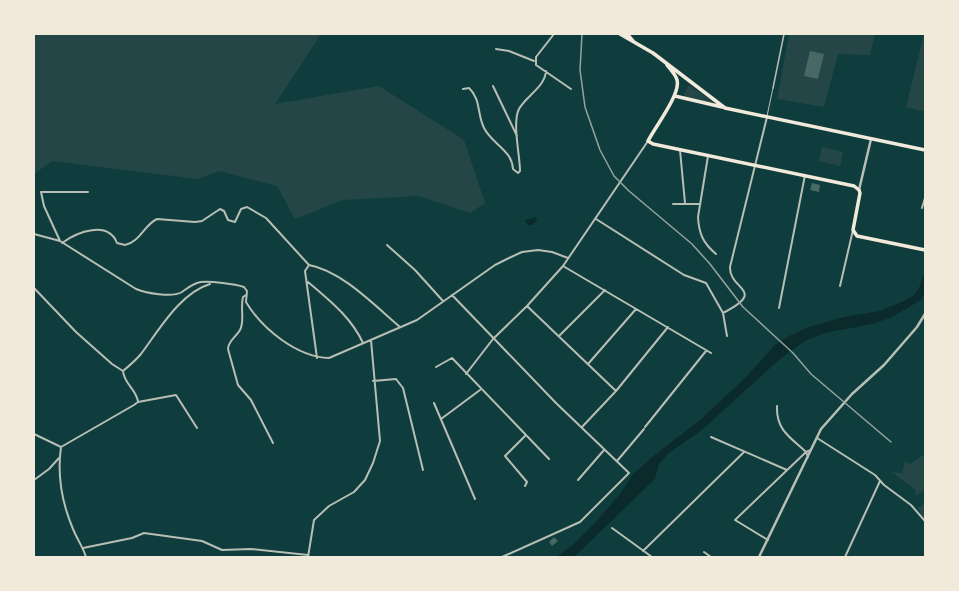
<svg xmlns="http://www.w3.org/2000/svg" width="959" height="591" font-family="Lato,sans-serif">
  <rect width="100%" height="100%" fill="#0f3d3e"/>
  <!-- green -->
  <path fill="#244646" d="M 34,34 L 321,34 L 275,104 L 379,86 L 464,140 L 485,203 L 470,213 L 419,196 L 343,200 L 295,219 L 277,186 L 219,171 L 198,179 L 52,161 L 34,174 Z
    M 789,34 L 875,34 L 870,55 L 838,54 L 824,107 L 777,99 Z
    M 924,34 L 925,34 L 925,112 L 906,107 Z
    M 688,86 L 690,86 L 715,103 L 687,98 L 684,94 Z
    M 822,147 L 843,152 L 840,166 L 819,161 Z
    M 923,455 L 925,456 L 925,490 L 915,496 L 916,490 L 891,472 L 902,473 L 905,461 L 911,464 Z
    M 925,503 L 925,519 L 917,508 Z"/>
  <!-- water -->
  <path fill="#0a2a2b" d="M 536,217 L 537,222 L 534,223 L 534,225 L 527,225 L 525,220 Z
    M 925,271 L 925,292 L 921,300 L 892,317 L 873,324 L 824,333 L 805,341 L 780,359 L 703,429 L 669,453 L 659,464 L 655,479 L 574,557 L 556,557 L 574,544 L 596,522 L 620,494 L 634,473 L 656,454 L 700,420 L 744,379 L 776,344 L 789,336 L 812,326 L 844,317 L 880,311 L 906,300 L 914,295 L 919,288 Z"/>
  <!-- building -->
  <path fill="#486865" d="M 810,51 L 824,54 L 818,79 L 804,76 Z
    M 812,183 L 820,185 L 819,192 L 810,190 Z
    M 554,537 L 558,541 L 552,546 L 549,542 Z"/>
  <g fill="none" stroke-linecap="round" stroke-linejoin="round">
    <!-- service -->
    <path stroke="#b8beb3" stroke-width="1" d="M 767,116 L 773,88"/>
    <!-- pedestrian -->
    <path stroke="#b8beb3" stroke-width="1.5" d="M 773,88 L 784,34"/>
    <!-- minor -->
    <path stroke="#b8beb3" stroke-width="2" d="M 554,34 L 536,57 L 536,65 L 571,89
      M 496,49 L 509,51 L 534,61
      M 493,86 L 517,136
      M 463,89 L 469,88 C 481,99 477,114 484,128 C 492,144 512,150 513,169 L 518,173 L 520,171 C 520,155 512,123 519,109 C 526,96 545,87 546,71
      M 680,150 L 685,203
      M 708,156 L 698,217 C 699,234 703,243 716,254
      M 673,204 L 700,204
      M 922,208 L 925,198
      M 596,219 L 684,275 L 706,283 L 723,313 L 727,336
      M 34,234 L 60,241 L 136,289 C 146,293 172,298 182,292 C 188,288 193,283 201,282 C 211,281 235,284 244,287 L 247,291 L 246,302 C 262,329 297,357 329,358 L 417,320 L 495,265 L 509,258 L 522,252 L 538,250 L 552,252 L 568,258
      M 60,241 L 44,206 L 41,192 L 88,192
      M 62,243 C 77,232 108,220 117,243 L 125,245 C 140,242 144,225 157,219 L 195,222 L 202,221 L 220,209 L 224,211 L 228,220 L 235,222 L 241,209 L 247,207 L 266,218 L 309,265
      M 387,245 L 415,270 L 443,301
      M 309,265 C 342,271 375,306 400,327
      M 309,265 L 305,271 L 317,358
      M 563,266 L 711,353
      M 308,282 C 330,301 351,317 363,343
      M 840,286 L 853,230
      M 34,288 L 76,332 L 112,364 L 123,371
      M 246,295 L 243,297 C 240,308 245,321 240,330 C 236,337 228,341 228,349 L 238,385 L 251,400 L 273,443
      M 452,295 L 556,403 L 629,473 L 580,522 L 502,557
      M 527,306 L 616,391
      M 779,308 L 805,175
      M 723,313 C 768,290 729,290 730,267 L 767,117
      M 559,336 L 605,290
      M 588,364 L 636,309
      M 436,367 L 452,358 L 549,459
      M 466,374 L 493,339 L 527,306 L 563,266 L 648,141
      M 373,381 L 396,379 L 403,388 L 423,470
      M 138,402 L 176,395 L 197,428
      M 434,403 L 475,499
      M 777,406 C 776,430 790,437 806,452 L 808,457
      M 441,419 L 480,390
      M 582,427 L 616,391 L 668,327
      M 645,427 L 706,351
      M 34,434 L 61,447
      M 711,437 L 787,470
      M 817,438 L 875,475 L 884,485 L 911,505 L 925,521
      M 61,447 L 134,405 L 138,402 C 137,390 124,384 123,371 C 129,366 136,360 141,354 C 159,330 180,293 210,284
      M 61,447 C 57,475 62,503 73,529 C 77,539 83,547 86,557
      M 617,461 L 644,429
      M 34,480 L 49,469 L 59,458
      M 578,480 L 604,450
      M 525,486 L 527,482 L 505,456 L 526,435
      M 612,528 L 652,557
      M 768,540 L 735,520 L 806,452 L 811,450
      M 83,548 L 132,538 L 144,533 L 202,541 L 222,550 L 251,549 L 308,555
      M 643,551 L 744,452
      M 704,552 L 711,557
      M 308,557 L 314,520 L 329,506 L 354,492 L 365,480 L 373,463 L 380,441 L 371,340
      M 845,557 L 880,481"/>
    <!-- tertiary -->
    <path stroke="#b8beb3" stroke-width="2.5" d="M 859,190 L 871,139
      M 759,557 L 821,429 L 852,394 L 884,365 L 917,327 L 925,314"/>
    <!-- trunk -->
    <path stroke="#f1e9da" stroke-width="3.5" d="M 620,34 L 653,53 L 725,108 L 925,150
      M 627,34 L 633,41
      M 667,65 C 670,69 676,75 677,80 C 681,94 655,127 648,141 L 653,144 L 854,186 L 859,190 L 860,193 L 853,230 L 857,236 L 925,250
      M 675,96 L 722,107"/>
    <!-- rail -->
    <path stroke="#97a49c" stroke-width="1.5" d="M 582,34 L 580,70 L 585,107 L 600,150 L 614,176 L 629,191 L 692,244 L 710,264 L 743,307 L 793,353 L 811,374 L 891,442"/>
  </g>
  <!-- border -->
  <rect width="959" height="591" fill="none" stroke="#f1e9da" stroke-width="70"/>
</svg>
